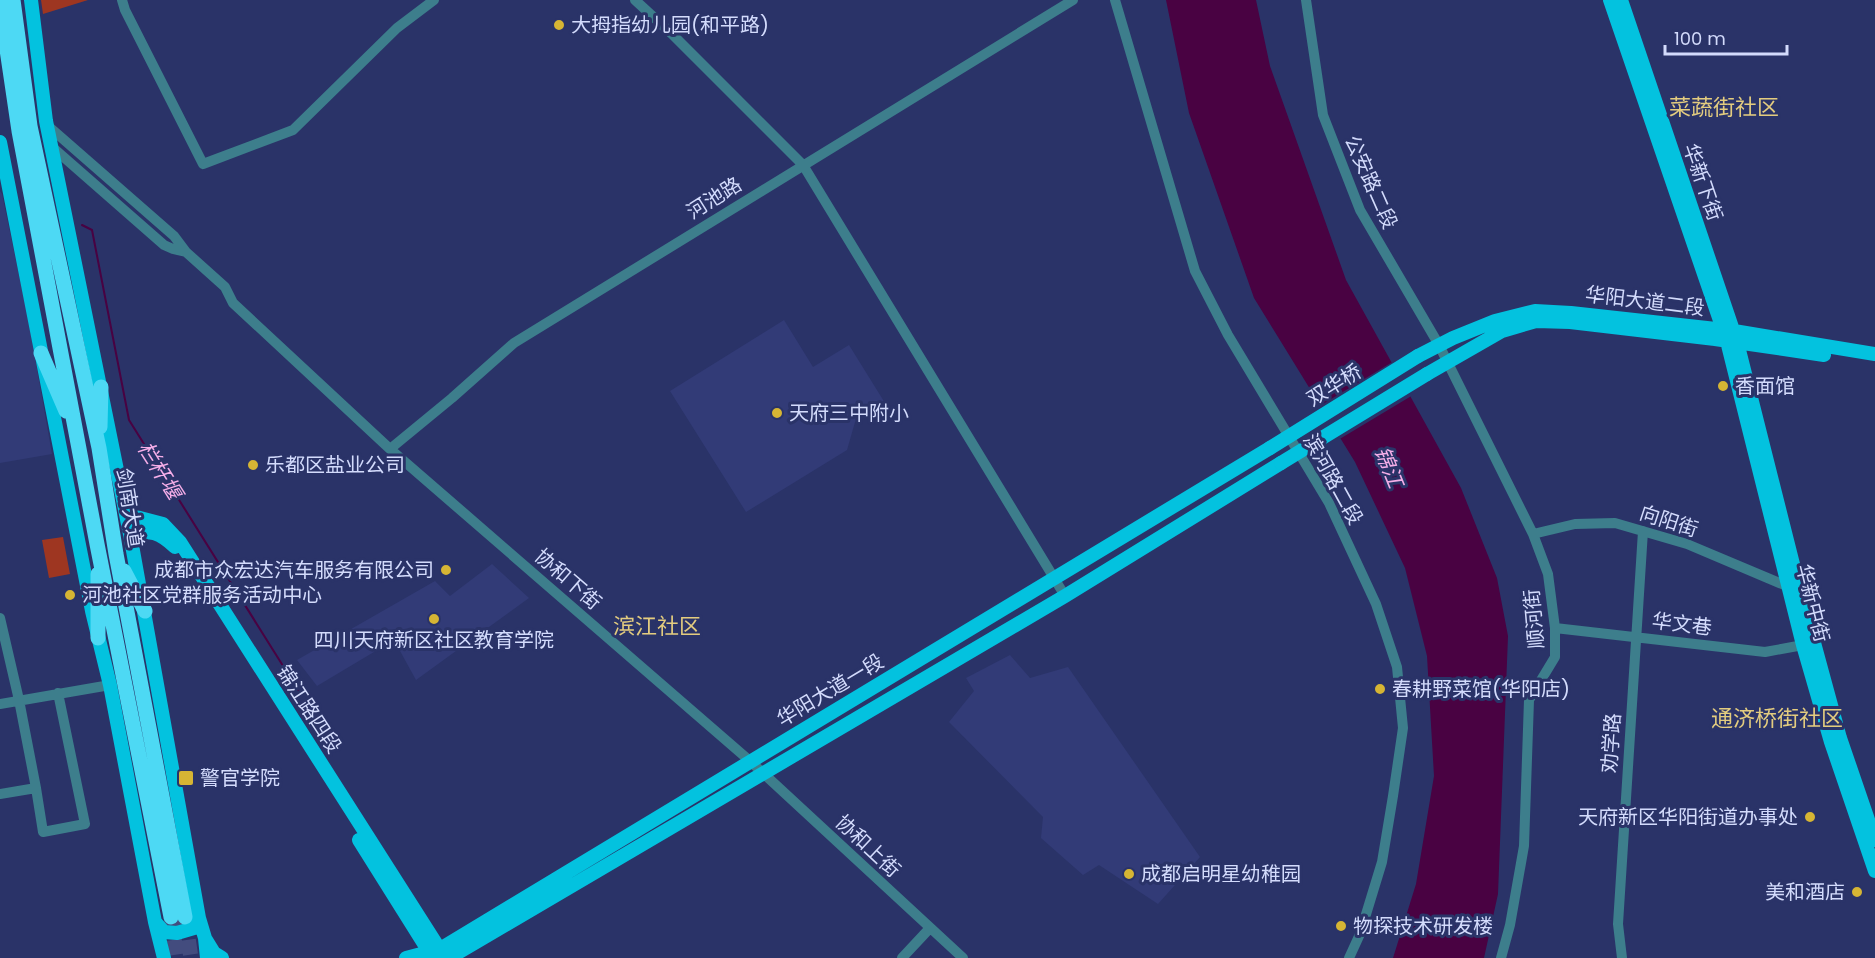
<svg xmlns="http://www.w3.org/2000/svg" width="1875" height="958" font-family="Poppins,'Noto Sans SC',sans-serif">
  <rect width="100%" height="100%" fill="#2a3368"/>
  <!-- built -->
  <path fill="#323b77" d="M 0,191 L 2,194 L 28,318 L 52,454 L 0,463 Z
    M 784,320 L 813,367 L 849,345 L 885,403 L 855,422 L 847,450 L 746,512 L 670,391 Z
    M 492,564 L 529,598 L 416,680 L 394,640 L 317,686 L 297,660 L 435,581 L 450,596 Z
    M 1010,655 L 1030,678 L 1068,667 L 1200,857 L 1158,904 L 1099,865 L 1083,875 L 1041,838 L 1043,817 L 949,722 L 974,691 L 966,678 Z"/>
  <!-- green -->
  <path fill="#9e3621" d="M 41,0 L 88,0 L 43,14 Z
    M 63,537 L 70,574 L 49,578 L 42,540 Z"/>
  <!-- water -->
  <path fill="#490242" d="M 1166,0 L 1256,0 L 1270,66 L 1346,280 L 1461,488 L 1497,578 L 1508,636 L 1498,894 L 1484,958 L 1393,958 L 1416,884 L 1434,776 L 1427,656 L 1405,568 L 1355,462 L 1254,298 L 1189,113 Z"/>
  <!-- pier -->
  <path fill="#2a3368" d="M 1394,361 L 1413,395 L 1338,440 L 1318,407 Z"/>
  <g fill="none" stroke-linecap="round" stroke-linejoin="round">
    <!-- stream -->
    <path stroke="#490242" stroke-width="2" d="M 82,225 L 92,230 L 129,420 L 300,693"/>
    <!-- highway-tunnel -->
    <path stroke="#434c7e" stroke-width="15" stroke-dasharray="15 8" stroke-linecap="butt" d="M 171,917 L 177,958
      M 185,917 L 191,958"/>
    <!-- minor -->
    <path stroke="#3d7e8c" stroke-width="10" d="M 122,0 L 125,10 L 203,164 L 293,130 L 397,28 L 434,0
      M 635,0 L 672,34 L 803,165 L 1065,596
      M 1115,0 L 1195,271 L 1228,335 L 1329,503 L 1376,604 L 1397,667 L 1403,728 L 1393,796 L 1382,862 L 1360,934 L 1349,958
      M 1306,0 L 1323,115 L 1360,210 L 1439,345 L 1533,534 L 1548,574 L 1555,628 L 1555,657 L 1529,700 L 1524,846 L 1510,925 L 1501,958
      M 47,125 L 174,236 L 186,252 L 173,249 L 164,245 L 51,146
      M 186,252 L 225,287 L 233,303 L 390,449 L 750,761 L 963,958
      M 390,449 L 452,398 L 514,343 L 1073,0
      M 1533,534 L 1575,524 L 1615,523 L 1687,544 L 1789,587
      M 0,618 L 19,700 L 36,788 L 0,794
      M 1555,628 L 1765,652 L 1803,645
      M 0,704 L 110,685
      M 36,788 L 43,832 L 85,824 L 58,693
      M 902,958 L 930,928
      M 1622,958 L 1618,924 L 1643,531"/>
    <!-- major -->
    <path stroke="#03c2df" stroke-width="14" d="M 31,0 L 46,121 L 130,534 L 199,918 L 205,938 L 207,958
      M 1610,0 L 1727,341 L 1803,645 L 1831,742 L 1875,871
      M 1621,0 L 1737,342 L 1798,584 L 1840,738 L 1875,840
      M 0,142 L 92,611 L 110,685 L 155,922 L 164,958
      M 1418,356 L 1453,338 L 1495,321 L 1535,311 L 1571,313 L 1734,331 L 1875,354
      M 1427,374 L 1502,331 L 1536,321 L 1570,322 L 1715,339 L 1824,355
      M 127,516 L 140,518 L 163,524 L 180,542 L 444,956
      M 130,534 C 151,530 159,532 175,547
      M 359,840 L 433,958
      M 155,922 L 164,932 L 177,933 L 194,928 L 199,918
      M 206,940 L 214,953 L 222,958
      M 406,958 L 440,949 L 1270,448
      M 449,958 L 1065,596 L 1281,463"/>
    <!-- highway -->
    <path stroke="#4dd9f4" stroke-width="15" d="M 13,0 L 30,126 L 99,448 L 116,554 L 185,917
      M 0,2 L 19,131 L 97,544 L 171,917
      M 41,353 L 66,411
      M 100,427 L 101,387
      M 124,571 L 145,611
      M 98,574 L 98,638"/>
    <!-- major-bridge -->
    <path stroke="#03c2df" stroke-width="14" d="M 1270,448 L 1418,356
      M 1281,463 L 1427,374"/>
  </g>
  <!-- markers -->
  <g fill="#d6b534" stroke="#2a3368" stroke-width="2">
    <circle cx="559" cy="25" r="6"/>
    <circle cx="1723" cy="386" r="6"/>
    <circle cx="777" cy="413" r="6"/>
    <circle cx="253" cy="465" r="6"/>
    <circle cx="446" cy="570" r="6"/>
    <circle cx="70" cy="595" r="6"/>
    <circle cx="434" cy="619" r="6"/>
    <circle cx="1380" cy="689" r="6"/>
    <rect x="178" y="770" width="16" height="16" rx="3"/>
    <circle cx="1810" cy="817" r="6"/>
    <circle cx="1129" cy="874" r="6"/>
    <circle cx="1857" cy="892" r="6"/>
    <circle cx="1341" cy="926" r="6"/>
  </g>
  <g text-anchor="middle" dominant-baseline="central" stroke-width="6" stroke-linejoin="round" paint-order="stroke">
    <!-- poi labels -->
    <g font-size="20" fill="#d3dbfc" stroke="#2a3368" text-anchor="start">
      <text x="571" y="25">大拇指幼儿园(和平路)</text>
      <text x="1735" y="386">香面馆</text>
      <text x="789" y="413">天府三中附小</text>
      <text x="265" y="465">乐都区盐业公司</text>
      <text x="434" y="570" text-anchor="end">成都市众宏达汽车服务有限公司</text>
      <text x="82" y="595">河池社区党群服务活动中心</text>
      <text x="434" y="640" text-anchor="middle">四川天府新区社区教育学院</text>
      <text x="1392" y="689">春耕野菜馆(华阳店)</text>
      <text x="200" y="778">警官学院</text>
      <text x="1798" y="817" text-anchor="end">天府新区华阳街道办事处</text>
      <text x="1141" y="874">成都启明星幼稚园</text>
      <text x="1845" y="892" text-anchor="end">美和酒店</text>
      <text x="1353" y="926">物探技术研发楼</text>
    </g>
    <!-- street labels -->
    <g font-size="20" fill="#d3dbfc" stroke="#2a3368">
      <text transform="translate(1371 182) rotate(66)">公安路二段</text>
      <text transform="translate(1703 182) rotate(71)">华新下街</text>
      <text transform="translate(714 198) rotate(-32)">河池路</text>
      <text transform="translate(1645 301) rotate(7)">华阳大道二段</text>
      <text transform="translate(1334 385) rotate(-32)">双华桥</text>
      <text transform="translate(1333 479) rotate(61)">滨河路二段</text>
      <text transform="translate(130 508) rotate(81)">剑南大道</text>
      <text transform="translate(1669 521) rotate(18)">向阳街</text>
      <text transform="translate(568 579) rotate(41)">协和下街</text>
      <text transform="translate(1813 603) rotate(76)">华新中街</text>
      <text transform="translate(1534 619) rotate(-95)">顺河街</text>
      <text transform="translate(1682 624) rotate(7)">华文巷</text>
      <text transform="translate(830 690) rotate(-31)">华阳大道一段</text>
      <text transform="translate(309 709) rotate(57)">锦江路四段</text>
      <text transform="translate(1611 743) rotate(-86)">劝学路</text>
      <text transform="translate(868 846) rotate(43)">协和上街</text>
    </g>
    <!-- water labels -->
    <g font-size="21" font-style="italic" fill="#f5aee8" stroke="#2a3368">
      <text transform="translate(1389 467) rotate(68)">锦江</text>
      <text transform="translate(160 470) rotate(58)">栏杆堰</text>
    </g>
    <!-- quarter labels -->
    <g font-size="22" fill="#e3cc7f" stroke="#2a3368">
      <text x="1724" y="107">菜蔬街社区</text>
      <text x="657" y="626">滨江社区</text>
      <text x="1777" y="718">通济桥街社区</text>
    </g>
  </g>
  <!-- scale -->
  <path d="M1665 45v9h122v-9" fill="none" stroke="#d3dbfc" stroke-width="3"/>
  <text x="1674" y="45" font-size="18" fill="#d3dbfc" stroke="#2a3368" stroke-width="4.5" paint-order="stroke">100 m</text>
</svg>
